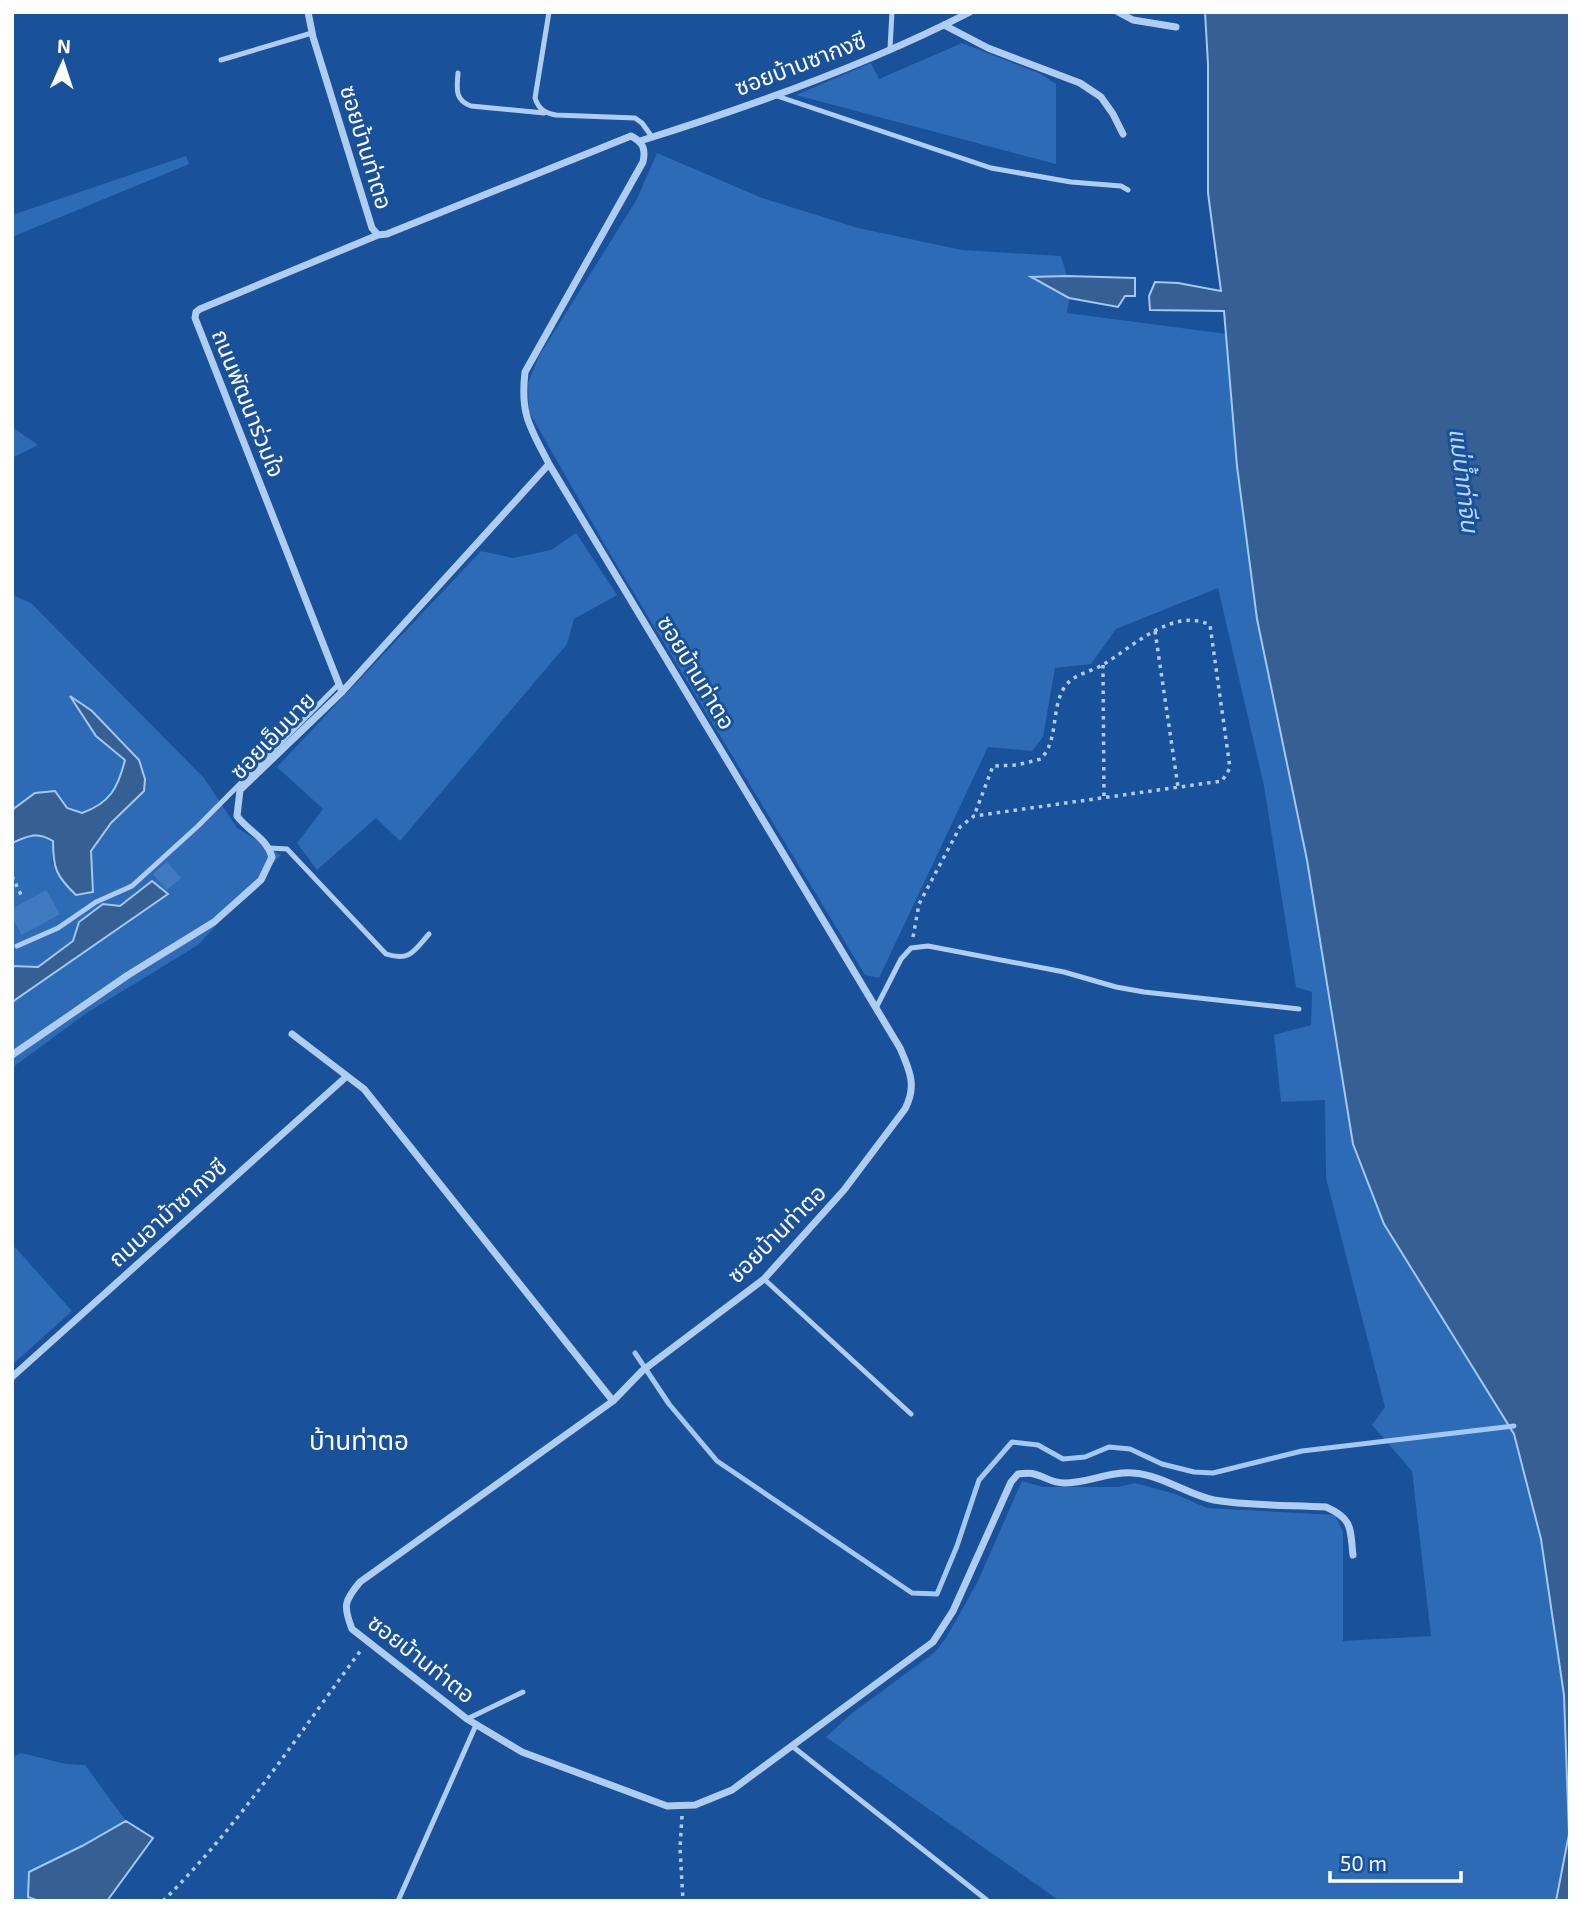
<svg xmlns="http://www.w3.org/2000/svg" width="1582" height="1913" font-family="'Exo 2','Noto Sans Thai',sans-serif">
  <rect width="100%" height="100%" fill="#19519a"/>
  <!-- green -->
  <path fill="#2d6bb7" d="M 962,43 L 1041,74 L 1056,84 L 1056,164 L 796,95 L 871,63 L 879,79 Z
    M 657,153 L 762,198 L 858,228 L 962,250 L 1061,256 L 1067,276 L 1032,278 L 1069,298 L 1067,313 L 1227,334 L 1237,466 L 1257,619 L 1384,1224 L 1514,1434 L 1541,1539 L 1564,1695 L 1569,1834 L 1556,1901 L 1060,1901 L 826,1737 L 851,1714 L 935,1652 L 946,1638 L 977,1583 L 1022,1481 L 1043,1487 L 1119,1487 L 1135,1483 L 1175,1494 L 1207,1508 L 1335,1515 L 1343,1532 L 1343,1641 L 1431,1636 L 1412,1471 L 1372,1425 L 1385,1407 L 1326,1178 L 1325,1100 L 1281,1102 L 1274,1035 L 1311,1025 L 1312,992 L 1296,987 L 1264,786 L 1218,588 L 1116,629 L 1091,664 L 1055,668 L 1043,737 L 1032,751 L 988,747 L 879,978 L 865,975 L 609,552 L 529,412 L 528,383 L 539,356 L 637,199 Z
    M 186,156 L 189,164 L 12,237 L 12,215 Z
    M 12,427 L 38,445 L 12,458 Z
    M 576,533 L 617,595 L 574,619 L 567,644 L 400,841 L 376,818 L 317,870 L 297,843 L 323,809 L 277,767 L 481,551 L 513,558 L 551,550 Z
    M 12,595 L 31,603 L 204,778 L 237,828 L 281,855 L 198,945 L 85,1014 L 12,1068 L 12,1002 L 41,980 L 117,930 L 152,881 L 120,906 L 79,922 L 73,941 L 37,967 L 12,966 L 12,843 C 28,836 38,831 53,841 L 52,863 L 93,892 L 91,851 L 111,823 L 144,791 C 145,780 144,768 137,759 C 123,738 93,712 71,698 L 96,736 L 126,760 C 117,788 110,802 82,813 L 35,793 L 12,810 Z
    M 14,1246 L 72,1311 L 12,1365 L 12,1248 Z
    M 21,1753 L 66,1764 L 85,1765 L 126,1821 L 82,1846 L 28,1897 L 39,1901 L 12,1901 L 12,1757 Z"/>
  <!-- water -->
  <path fill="#365f93" stroke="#a2c8f3" stroke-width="2" d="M 1205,12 L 1570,12 L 1570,1901 L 1556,1901 L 1569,1834 L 1564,1695 L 1541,1539 L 1514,1434 L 1384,1224 L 1353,1144 L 1307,860 L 1257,619 L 1237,466 L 1224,311 L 1150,310 L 1149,296 L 1155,282 L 1178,283 L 1221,291 L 1208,193 L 1208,64 Z
    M 1067,276 L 1135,278 L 1135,296 L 1125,296 L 1118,307 L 1069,298 L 1031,277 Z
    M 70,696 L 92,711 L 139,760 L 145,779 L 144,791 L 111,823 L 91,851 L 93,892 L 76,895 C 56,876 53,868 53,841 C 37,831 28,836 12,843 L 12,810 L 35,793 L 55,791 L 67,808 L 82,813 C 110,803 118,788 125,760 L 96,736 Z
    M 152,881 L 168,894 L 12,1002 L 12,966 L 38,967 L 73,941 L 79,922 L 103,904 L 120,906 Z
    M 126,1821 L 153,1838 L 107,1901 L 39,1901 L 28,1897 L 29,1872 L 82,1846 Z"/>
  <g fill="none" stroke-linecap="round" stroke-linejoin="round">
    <!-- stream -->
    <path stroke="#a2c8f3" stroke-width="5" d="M 635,1353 L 669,1404 L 717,1461 L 912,1593 L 937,1594 L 957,1546 L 979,1480 L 1012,1442 L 1038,1445 L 1063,1459 L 1085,1457 L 1109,1447 L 1130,1449 L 1162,1464 L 1194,1472 L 1213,1473 L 1302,1451 L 1514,1426"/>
  </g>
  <!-- building -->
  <path fill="#427ac1" d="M 167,862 L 181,878 L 167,890 L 153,874 Z
    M 46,890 L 60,914 L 22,935 L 12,918 L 12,909 Z"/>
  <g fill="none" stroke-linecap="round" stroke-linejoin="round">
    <!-- path -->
    <path stroke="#afcdf1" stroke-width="3.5" stroke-dasharray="3.5 5" stroke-linecap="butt" d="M 1155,631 L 1178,787
      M 1103,665 L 1104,798
      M 12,876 L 22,897
      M 913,937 L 919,904 L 960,827 L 974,816 L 1222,781 L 1230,768 L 1210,625 C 1173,607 1134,646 1104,664 C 1093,671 1075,674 1067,684 C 1053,700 1057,727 1049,746 C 1048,750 1044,755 1041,759 L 1017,765 L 993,766 L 974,816
      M 682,1816 L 680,1848 L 683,1901
      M 163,1901 C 239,1826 298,1735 361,1650"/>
    <!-- service -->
    <path stroke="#afcdf1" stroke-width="5" d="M 549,12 L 535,98 C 539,110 545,113 556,115 L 635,118 L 642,123 L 652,137
      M 890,48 L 892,12
      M 221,60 L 312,33
      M 458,73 C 457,88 454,100 471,106 L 544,113
      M 774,95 L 991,168 L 1071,182 L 1121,186 L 1128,190
      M 269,848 L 287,849 L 386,954 C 410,962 414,951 429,934
      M 17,946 L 58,928 L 96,902 L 132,886 L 198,826 L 339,684
      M 876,1008 L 901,959 L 911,948 L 928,946 L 1064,972 L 1116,987 L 1144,992 L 1299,1009
      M 764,1279 L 911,1414
      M 467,1719 L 523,1692
      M 792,1746 L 988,1901
      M 398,1901 L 476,1725"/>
    <!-- minor -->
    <path stroke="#afcdf1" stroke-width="7" d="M 308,12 L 313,37 L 372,228 L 378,235 L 387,234 L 631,136 C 643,142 646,149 643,162 L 525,372 C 520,415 530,427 549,464 L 900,1048 C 910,1071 917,1086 905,1109 L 844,1190 L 764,1279 L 642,1371 L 613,1401 L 360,1582 C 344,1601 343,1606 352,1629 L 467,1719 L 522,1752 L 667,1806 L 695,1805 L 732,1790 L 933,1642 L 953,1611 L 1011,1482 L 1018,1474 C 1023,1474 1030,1472 1034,1474 C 1046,1477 1052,1483 1064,1483 C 1088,1483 1110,1471 1133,1473 C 1162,1475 1186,1494 1214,1500 C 1248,1506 1291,1505 1326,1507 C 1353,1519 1350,1528 1353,1555
      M 1118,12 L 1133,20 L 1176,27
      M 944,25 L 988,48 L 1080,83 L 1101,97 L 1113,114 L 1123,134
      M 640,141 C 749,107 869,64 970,12
      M 342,692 L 195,318 L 196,312 L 200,309 L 378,235
      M 292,1034 L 364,1089 L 613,1401
      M 12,1055 L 128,975 L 214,922 L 261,880 L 272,857 C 266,837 249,832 237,816 L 240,790 L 342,692 L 549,464
      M 12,1377 L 347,1076"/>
  </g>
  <g text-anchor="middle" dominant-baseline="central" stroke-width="6" stroke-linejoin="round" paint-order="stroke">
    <!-- street labels -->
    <g font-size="23" fill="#fff" stroke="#19519a">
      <text transform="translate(800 63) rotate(-21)">ซอยบ้านซากงซี</text>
      <text transform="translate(367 147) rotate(73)">ซอยบ้านท่าตอ</text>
      <text transform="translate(249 403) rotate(68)">ถนนพัฒนาร่วมใจ</text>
      <text transform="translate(697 672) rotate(59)">ซอยบ้านท่าตอ</text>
      <text transform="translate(272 735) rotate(-46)">ซอยเอ็มนาย</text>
      <text transform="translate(167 1212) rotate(-42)">ถนนอาม้าซากงซี</text>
      <text transform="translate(776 1233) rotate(-45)">ซอยบ้านท่าตอ</text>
      <text transform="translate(422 1658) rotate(38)">ซอยบ้านท่าตอ</text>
    </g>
    <!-- water labels -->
    <g font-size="24" font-style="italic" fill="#bbd7f8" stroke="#19519a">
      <text transform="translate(1465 480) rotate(83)">แม่น้ำท่าจีน</text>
    </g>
    <!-- quarter labels -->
    <g font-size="26" fill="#fff" stroke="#19519a">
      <text x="359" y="1439">บ้านท่าตอ</text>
    </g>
  </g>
  <!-- border -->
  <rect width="1582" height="1913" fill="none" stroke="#ffffff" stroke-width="28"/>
  <!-- north arrow -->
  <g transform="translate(63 63) rotate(3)" stroke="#19519a" stroke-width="5" paint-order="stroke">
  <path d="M0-5L12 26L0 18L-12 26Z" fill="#ffffff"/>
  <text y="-10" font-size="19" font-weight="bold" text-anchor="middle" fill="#ffffff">N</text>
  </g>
  <!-- scale -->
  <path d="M1330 1871v10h131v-10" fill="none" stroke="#ffffff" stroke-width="3.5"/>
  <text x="1340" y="1871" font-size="21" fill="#ffffff" stroke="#19519a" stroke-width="5" paint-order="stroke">50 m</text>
</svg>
